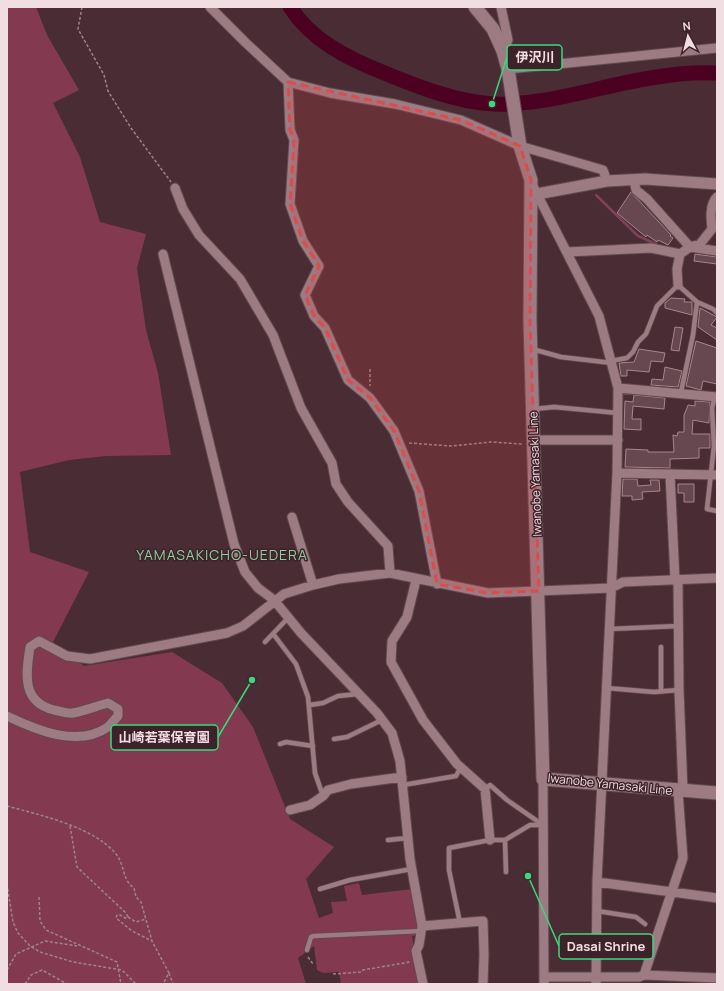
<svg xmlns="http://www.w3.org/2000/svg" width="724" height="991" font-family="Manrope,'Noto Sans JP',sans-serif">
  <rect width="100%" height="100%" fill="#492c34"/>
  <!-- green -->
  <path fill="#833a50" d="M 7,7 L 36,7 L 47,35 L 79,90 L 53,103 L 80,157 L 100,222 L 146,234 L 137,268 L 146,330 L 158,373 L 171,455 L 107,456 L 69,460 L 20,472 L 30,552 L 89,572 L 53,642 L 84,666 L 172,652 L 222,683 L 253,727 L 290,819 L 334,847 L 306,879 L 319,918 L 333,913 L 331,902 L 347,901 L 344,886 L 359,883 L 362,895 L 412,889 L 419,935 L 412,936 L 420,984 L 341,984 L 339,972 L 323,973 L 317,970 L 314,946 L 298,958 L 306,984 L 7,984 Z"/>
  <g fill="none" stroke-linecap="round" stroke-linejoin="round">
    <!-- stream -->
    <path stroke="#7e435b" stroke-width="2.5" d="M 596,195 L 638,236 L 656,244"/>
    <!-- river -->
    <path stroke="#4c0121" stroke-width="15" d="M 290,7 C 311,40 347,58 382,72 C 416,86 456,102 493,104 C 547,106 598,86 651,78 C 673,74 695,72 717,73"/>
  </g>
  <!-- building -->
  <path fill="#684850" stroke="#a8858e" d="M 631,192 L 671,235 L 670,236 L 673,238 L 668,245 L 658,240 L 657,242 L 647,235 L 646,237 L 617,213 Z
    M 695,254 L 717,257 L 717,264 L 694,261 Z
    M 671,298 L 685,299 L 684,302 L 692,302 L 692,315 L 665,308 L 665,303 Z
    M 700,308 L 717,317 L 711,325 L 717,328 L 717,340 L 698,327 Z
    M 675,327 L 683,328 L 679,351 L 671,350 Z
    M 696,341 L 717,348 L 717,384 L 703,381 L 701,390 L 686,386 Z
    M 639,349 L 665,353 L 663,362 L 651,361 L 649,372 L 627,370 L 627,376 L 621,376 L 619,363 L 634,362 Z
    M 665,367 L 682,371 L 678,387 L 651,385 L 652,379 L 663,380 Z
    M 634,395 L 665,398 L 664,409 L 633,406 L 632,419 L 641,419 L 641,430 L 624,429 L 625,401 L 633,402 Z
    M 695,401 L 710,402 L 709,423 L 693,420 L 692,434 L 710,434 L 710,448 L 699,448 L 699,458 L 670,459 L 670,468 L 625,467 L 626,449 L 648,450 L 648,452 L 674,452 L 673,435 L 677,436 L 678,432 L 684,432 L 684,415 L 687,408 L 688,405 L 695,406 Z
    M 623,479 L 637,479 L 638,486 L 651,485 L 650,480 L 659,480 L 660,491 L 642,492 L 643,499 L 632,500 L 632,496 L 622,496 Z
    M 678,484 L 694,484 L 694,502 L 684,502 L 684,493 L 678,493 Z"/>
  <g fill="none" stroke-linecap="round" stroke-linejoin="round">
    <!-- service casing -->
    <g stroke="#61494f" stroke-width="6">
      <path id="service" d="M 532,349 L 561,357 L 612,363
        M 611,361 L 627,358 L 633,352 L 638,342 L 646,334 L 657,306 L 678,285 L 697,302 L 713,309 L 717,313
        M 681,392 L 693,335 L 697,302
        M 715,396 L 712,408 L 714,446 L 707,509 L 717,511
        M 534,409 L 554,407 L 618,413
        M 609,629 L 679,626
        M 274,635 L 296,664 L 308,697 L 315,773 L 323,796
        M 265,642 L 288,618
        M 606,688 L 654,692 L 679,690
        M 661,691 L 661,647
        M 310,705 L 323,703 L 338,696 L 358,694
        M 334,739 L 347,737 L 382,720
        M 280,744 L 286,742 L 313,746
        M 403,785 L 456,776 L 461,767
        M 388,840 L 408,838
        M 505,840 L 506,872
        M 320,889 L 350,880 L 412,869
        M 597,911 L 636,917 L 645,924
        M 460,923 L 449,870 L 449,848 L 490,840 L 505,840 L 530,825 L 543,825 L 507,800 L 490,785 L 485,789
        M 307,950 L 311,937 L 314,936 L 421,931"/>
    </g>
    <!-- minor casing -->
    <g stroke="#61494f" stroke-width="11">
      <path id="minor" d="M 210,7 L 246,43 L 288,82 L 330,93 L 395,104 L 461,120 L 520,146 L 603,170 L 607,181
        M 501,7 L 508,40 L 503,51
        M 508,69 L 717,48
        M 288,82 L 290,130 L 294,140 L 290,204 L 303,241 L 319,266 L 305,295 L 314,316 L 325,328 L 348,380 L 370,398 L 394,431 L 419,491 L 437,584
        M 634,180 L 636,190 L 647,199 L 690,247 L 717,251
        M 175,188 L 183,209 L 199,235 L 240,279 L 273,335 L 301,408 L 332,463 L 336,484 L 348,502 L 388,546 L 390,573
        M 534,188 L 599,316 L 618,388 L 617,473 L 597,882 L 596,984
        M 567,252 L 651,248 L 680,254 L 690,247 L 700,244 L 712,229 C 711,220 709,205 717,197
        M 163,254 L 234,544 L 245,572 L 258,588 L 274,600 L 301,633 L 377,713 L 392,733 L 400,761 L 410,859 L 422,926 L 483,921 L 484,955 L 483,984
        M 678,285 L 677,269 L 680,254
        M 618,388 L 717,397
        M 534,440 L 618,440
        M 617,473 L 717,475
        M 670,474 L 675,580
        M 292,517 L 313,585
        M 416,580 L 407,617 L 392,641 L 391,662 L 423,720 L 457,764 L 485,789 L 490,840
        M 678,580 L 679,690 L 683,791
        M 7,716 C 36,730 78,748 108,727 C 111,724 115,719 118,716 L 118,709 L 108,703 C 97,706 84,711 73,713 C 67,714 60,711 54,710 C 21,702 26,673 30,647 L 39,641 L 67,656 L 90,659 L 227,633 L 243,626 L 284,594 L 313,585 L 339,579 L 390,573 L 488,593 L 611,588 L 623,582 L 717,578
        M 543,779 L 544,984
        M 290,810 L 310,805 L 323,796 L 328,790 L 351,784 L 402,777
        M 597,882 L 717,898
        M 422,926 L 419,945 L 416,951 L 423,984
        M 644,975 L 683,858 L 678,791
        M 544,977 L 639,977 L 644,975 L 717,978"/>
    </g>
    <!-- tertiary casing -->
    <g stroke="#61494f" stroke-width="13">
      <path id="tertiary" d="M 537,194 L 607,181 L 645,179 L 717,184"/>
    </g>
    <!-- secondary casing -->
    <g stroke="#61494f" stroke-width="15">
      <path id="secondary" d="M 475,7 L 493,29 L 503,51 L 508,69 L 520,146 L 531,180 L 530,321 L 543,779 L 717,793"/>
    </g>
    <!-- path -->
    <path stroke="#9d858b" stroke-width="1.5" stroke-dasharray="3 2" stroke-linecap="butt" d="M 82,7 L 78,29 L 104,75 L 108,91 L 131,128 L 171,182
      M 370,369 L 370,386
      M 409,443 L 451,446 L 491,442 L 522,444
      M 7,806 C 40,815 94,827 116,854 C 125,865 122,880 134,888 L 136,897 L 141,902 L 152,941 L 169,973 L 163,984
      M 70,826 L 77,867 L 126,913 L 128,917 L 125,918 L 120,915 L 117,915 L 116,918 L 132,931 L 152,941
      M 7,884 L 13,922 L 18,933 L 30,946 L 40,952 L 73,962 L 122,970 L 136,984
      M 39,897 L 40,921 L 46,930 L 117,962 L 121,984
      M 128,917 L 136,922 L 146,919
      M 308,957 L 313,964
      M 7,970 L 16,954 L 45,941 L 77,946
      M 169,973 L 173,984
      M 333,974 L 361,972 L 363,970 L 410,962
      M 25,984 L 31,975 L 42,970 L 67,984"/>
    <!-- service -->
    <use href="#service" stroke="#9d7b83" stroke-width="4.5"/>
    <!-- minor -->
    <use href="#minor" stroke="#9d7b83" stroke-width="9"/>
    <!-- tertiary -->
    <use href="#tertiary" stroke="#9d7b83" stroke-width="11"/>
    <!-- secondary -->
    <use href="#secondary" stroke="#9d7b83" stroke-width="13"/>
  </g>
  <!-- marked area -->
  <path fill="#db4c4d" fill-opacity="0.2" stroke="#db4c4d" stroke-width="3" stroke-dasharray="8 5" stroke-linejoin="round" d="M 288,82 L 461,120 L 520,146 L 531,180 L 530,321 L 539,591 L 488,593 L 437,584 L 419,491 L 394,431 L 370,398 L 348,380 L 325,328 L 314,316 L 305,295 L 319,266 L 303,241 L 290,204 L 294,140 L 290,130 Z"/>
  <g text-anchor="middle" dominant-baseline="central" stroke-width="3" stroke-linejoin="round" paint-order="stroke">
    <!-- street labels -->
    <g font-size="12" fill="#f1dee2" stroke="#3e222a">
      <text transform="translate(535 474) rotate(-92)">Iwanobe Yamasaki Line</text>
      <text transform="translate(610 784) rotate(6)">Iwanobe Yamasaki Line</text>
    </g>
    <!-- quarter labels -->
    <g font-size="14" letter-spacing="1" fill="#8bd1a0" stroke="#3e222a">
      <text x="222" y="554">YAMASAKICHO-UEDERA</text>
    </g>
  </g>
  <!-- callouts -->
  <path fill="none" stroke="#3dd77e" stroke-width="1.5" d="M492 104L507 57M252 680L218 737M528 876L559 946"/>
  <g fill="#3dd77e" stroke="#3e222a" stroke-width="1.5">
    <circle cx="492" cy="104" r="4"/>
    <circle cx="252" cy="680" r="4"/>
    <circle cx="528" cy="876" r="4"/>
  </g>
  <g fill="#3e222a" stroke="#3dd77e" stroke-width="1.5">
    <rect x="507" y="45" width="55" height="25" rx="4"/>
    <rect x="111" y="725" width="107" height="25" rx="4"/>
    <rect x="559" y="934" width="94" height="25" rx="4"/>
  </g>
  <g font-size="13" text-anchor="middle" font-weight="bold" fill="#f1dee2">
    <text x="535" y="62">伊沢川</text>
    <text x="164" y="742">山崎若葉保育園</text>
    <text x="606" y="951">Dasai Shrine</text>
  </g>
  <!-- border -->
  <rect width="724" height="991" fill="none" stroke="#f1dee2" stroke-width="16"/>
  <!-- north arrow -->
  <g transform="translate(688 36) rotate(353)" stroke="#3e222a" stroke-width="3" paint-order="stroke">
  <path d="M0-3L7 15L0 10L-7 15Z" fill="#f1dee2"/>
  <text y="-6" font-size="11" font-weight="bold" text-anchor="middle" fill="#f1dee2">N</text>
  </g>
</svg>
